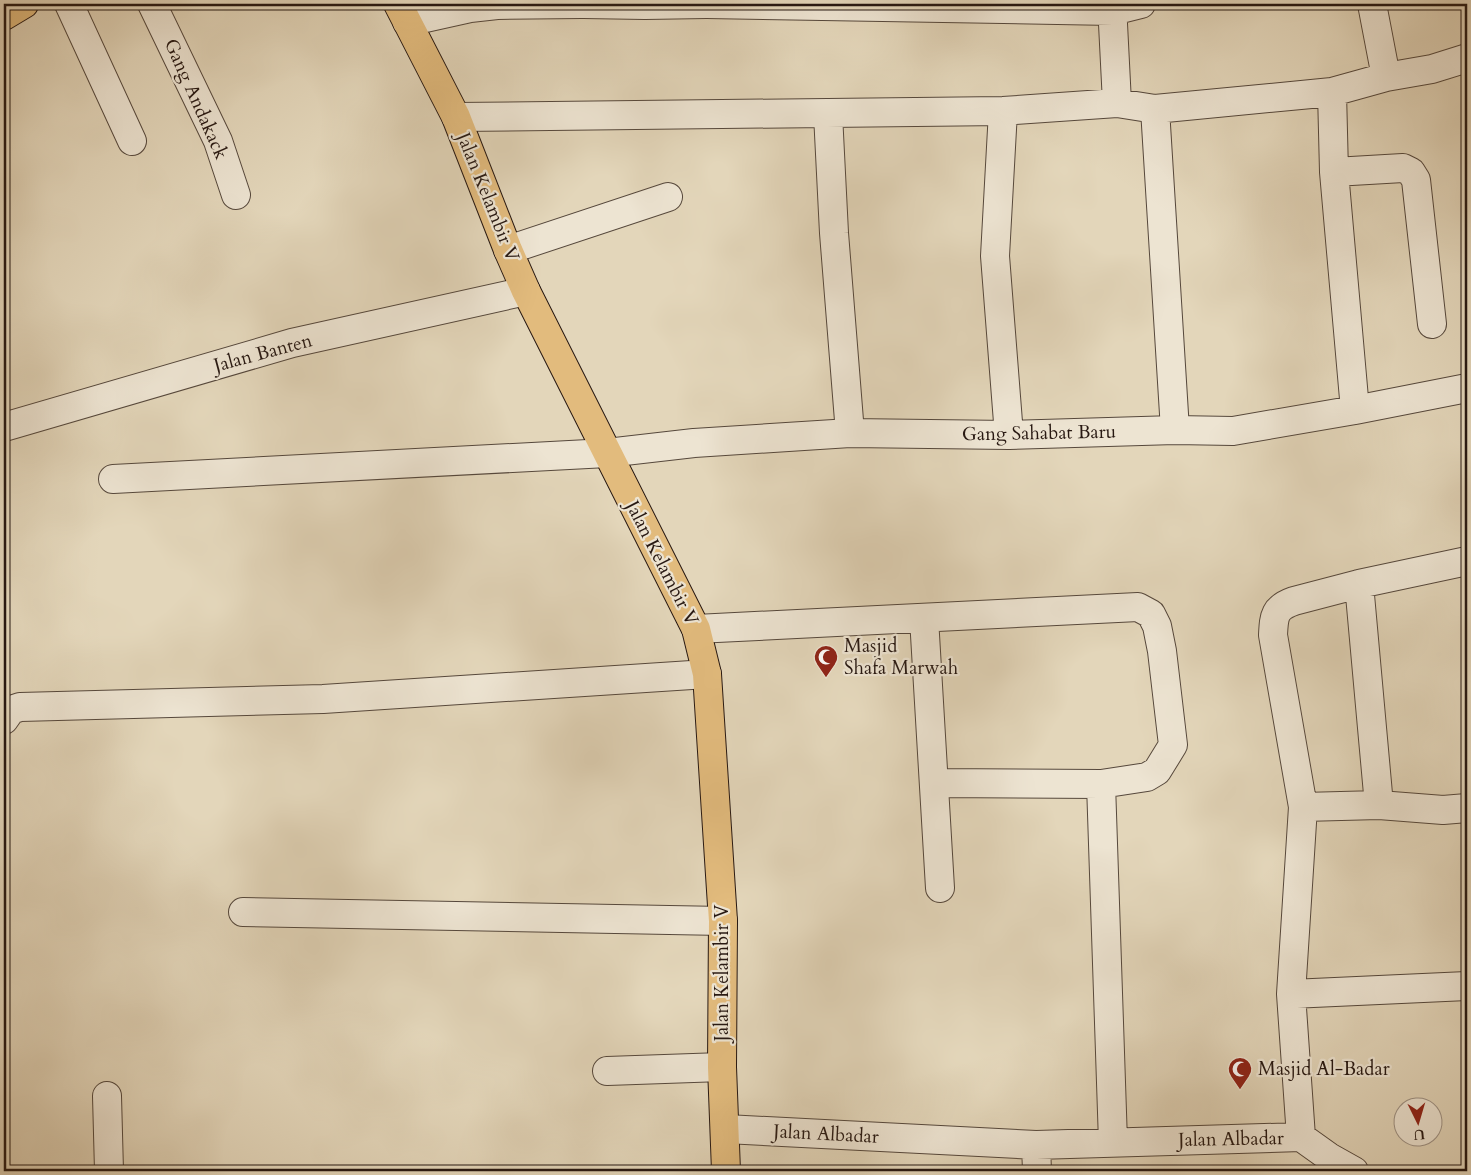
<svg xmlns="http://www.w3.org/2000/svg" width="1471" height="1175" font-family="Cardo,serif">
  <rect width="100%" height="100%" fill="#e3d6ba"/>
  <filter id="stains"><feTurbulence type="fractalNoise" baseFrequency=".004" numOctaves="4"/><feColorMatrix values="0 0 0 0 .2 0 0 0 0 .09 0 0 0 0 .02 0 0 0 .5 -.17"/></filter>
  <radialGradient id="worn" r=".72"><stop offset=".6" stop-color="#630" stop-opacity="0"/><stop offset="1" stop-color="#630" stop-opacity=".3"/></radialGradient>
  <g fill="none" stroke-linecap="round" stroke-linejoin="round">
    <!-- minor casing -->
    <g stroke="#56483c" stroke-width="30">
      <path id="minor" d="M 69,4 L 132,141
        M 152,4 L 218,141 L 236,195
        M 584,4 L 645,5 L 706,4
        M 707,4 L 1113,11 L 1141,4
        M 1112,4 L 1117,103
        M 1372,4 L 1386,77
        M 407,22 L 470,8 L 497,5 L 581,4
        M 1332,92 L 1334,172
        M 1155,109 L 1175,430
        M 1003,111 L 995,256 L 1009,435
        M 828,114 L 834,233 L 850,433
        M 456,117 L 1003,111 L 1117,103 L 1155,109 L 1332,92 L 1386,77 L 1432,69 L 1467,58
        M 508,250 L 668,197
        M 1355,410 L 1334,172 L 1403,168 L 1411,172 L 1416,180 L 1432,324
        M 4,427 L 292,343 L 526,291
        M 113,479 L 607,453 L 694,443 L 850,433 L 1009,435 L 1175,430 L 1233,431 L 1355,410 L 1467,388
        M 1359,584 L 1379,805
        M 924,618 L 940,888
        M 696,629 L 1138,607 L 1151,614 L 1157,626 L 1162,651 L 1173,745 L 1157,771 L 1147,777 L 1101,784 L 934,783
        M 4,720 L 11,710 L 20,707 L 323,699 L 707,674
        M 1101,784 L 1113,1142
        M 1303,807 L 1379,805 L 1443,810 L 1467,808
        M 243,912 L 723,921
        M 1291,994 L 1467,986
        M 607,1071 L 722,1067
        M 107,1096 L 109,1171
        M 726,1129 L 1036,1145 L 1301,1137
        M 1301,1137 L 1291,994 L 1303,807 L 1273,635 C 1274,616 1274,608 1294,601 L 1359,584 L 1467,561
        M 1301,1137 L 1329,1157 L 1354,1171
        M 1036,1145 L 1037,1171"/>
    </g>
    <!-- major casing -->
    <g stroke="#271812" stroke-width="30">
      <path id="major" d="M 398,4 L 456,117 L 508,250 L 526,291 L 696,629 L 707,674 L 723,921 L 722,1067 L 726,1171
        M 4,16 L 24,4"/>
    </g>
    <!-- minor -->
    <use href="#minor" stroke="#ede4d2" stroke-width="28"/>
    <!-- major -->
    <use href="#major" stroke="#e2bb7d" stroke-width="28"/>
  </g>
  <!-- icons -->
  <defs>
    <g id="mosque-pin" transform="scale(1.25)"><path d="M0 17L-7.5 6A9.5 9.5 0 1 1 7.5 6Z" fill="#8f2418" stroke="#ede4d2"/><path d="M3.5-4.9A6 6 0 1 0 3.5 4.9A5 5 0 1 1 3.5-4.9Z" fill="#fff"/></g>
  </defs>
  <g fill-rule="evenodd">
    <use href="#mosque-pin" x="826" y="657"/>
    <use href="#mosque-pin" x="1240" y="1069"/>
  </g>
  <g text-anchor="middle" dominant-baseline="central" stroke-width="4.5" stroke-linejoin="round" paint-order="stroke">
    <!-- street labels -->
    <g font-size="19" fill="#271812" stroke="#ede4d2">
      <text transform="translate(196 99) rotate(66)">Gang Andakack</text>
      <text transform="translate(488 197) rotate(68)">Jalan Kelambir V</text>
      <text transform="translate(263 353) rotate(-15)">Jalan Banten</text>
      <text transform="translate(1039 433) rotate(-1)">Gang Sahabat Baru</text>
      <text transform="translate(662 563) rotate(63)">Jalan Kelambir V</text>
      <text transform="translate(722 973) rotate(-90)">Jalan Kelambir V</text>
      <text transform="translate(826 1134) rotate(3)">Jalan Albadar</text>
      <text transform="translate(1231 1139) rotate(-1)">Jalan Albadar</text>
    </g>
    <!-- poi labels -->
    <g font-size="19" fill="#271812" stroke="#ede4d2" text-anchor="start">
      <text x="844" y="646">Masjid<tspan x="844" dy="22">Shafa Marwah</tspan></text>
      <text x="1258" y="1069">Masjid Al-Badar</text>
    </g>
  </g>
  <!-- margin -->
  <rect width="1471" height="1175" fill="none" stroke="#e3d6ba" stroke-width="20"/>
  <rect x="5" y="5" width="1461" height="1165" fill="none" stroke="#271812" stroke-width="2.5"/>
  <rect x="10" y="10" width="1451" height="1155" fill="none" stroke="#271812"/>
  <!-- north arrow -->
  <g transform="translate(1418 1122) rotate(175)"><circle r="24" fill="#ede4d2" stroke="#9e9285"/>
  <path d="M0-4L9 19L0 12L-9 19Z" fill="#8f2418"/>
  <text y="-8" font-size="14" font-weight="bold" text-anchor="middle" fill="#271812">U</text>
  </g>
  <rect width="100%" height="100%" filter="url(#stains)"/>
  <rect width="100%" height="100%" fill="url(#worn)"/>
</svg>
